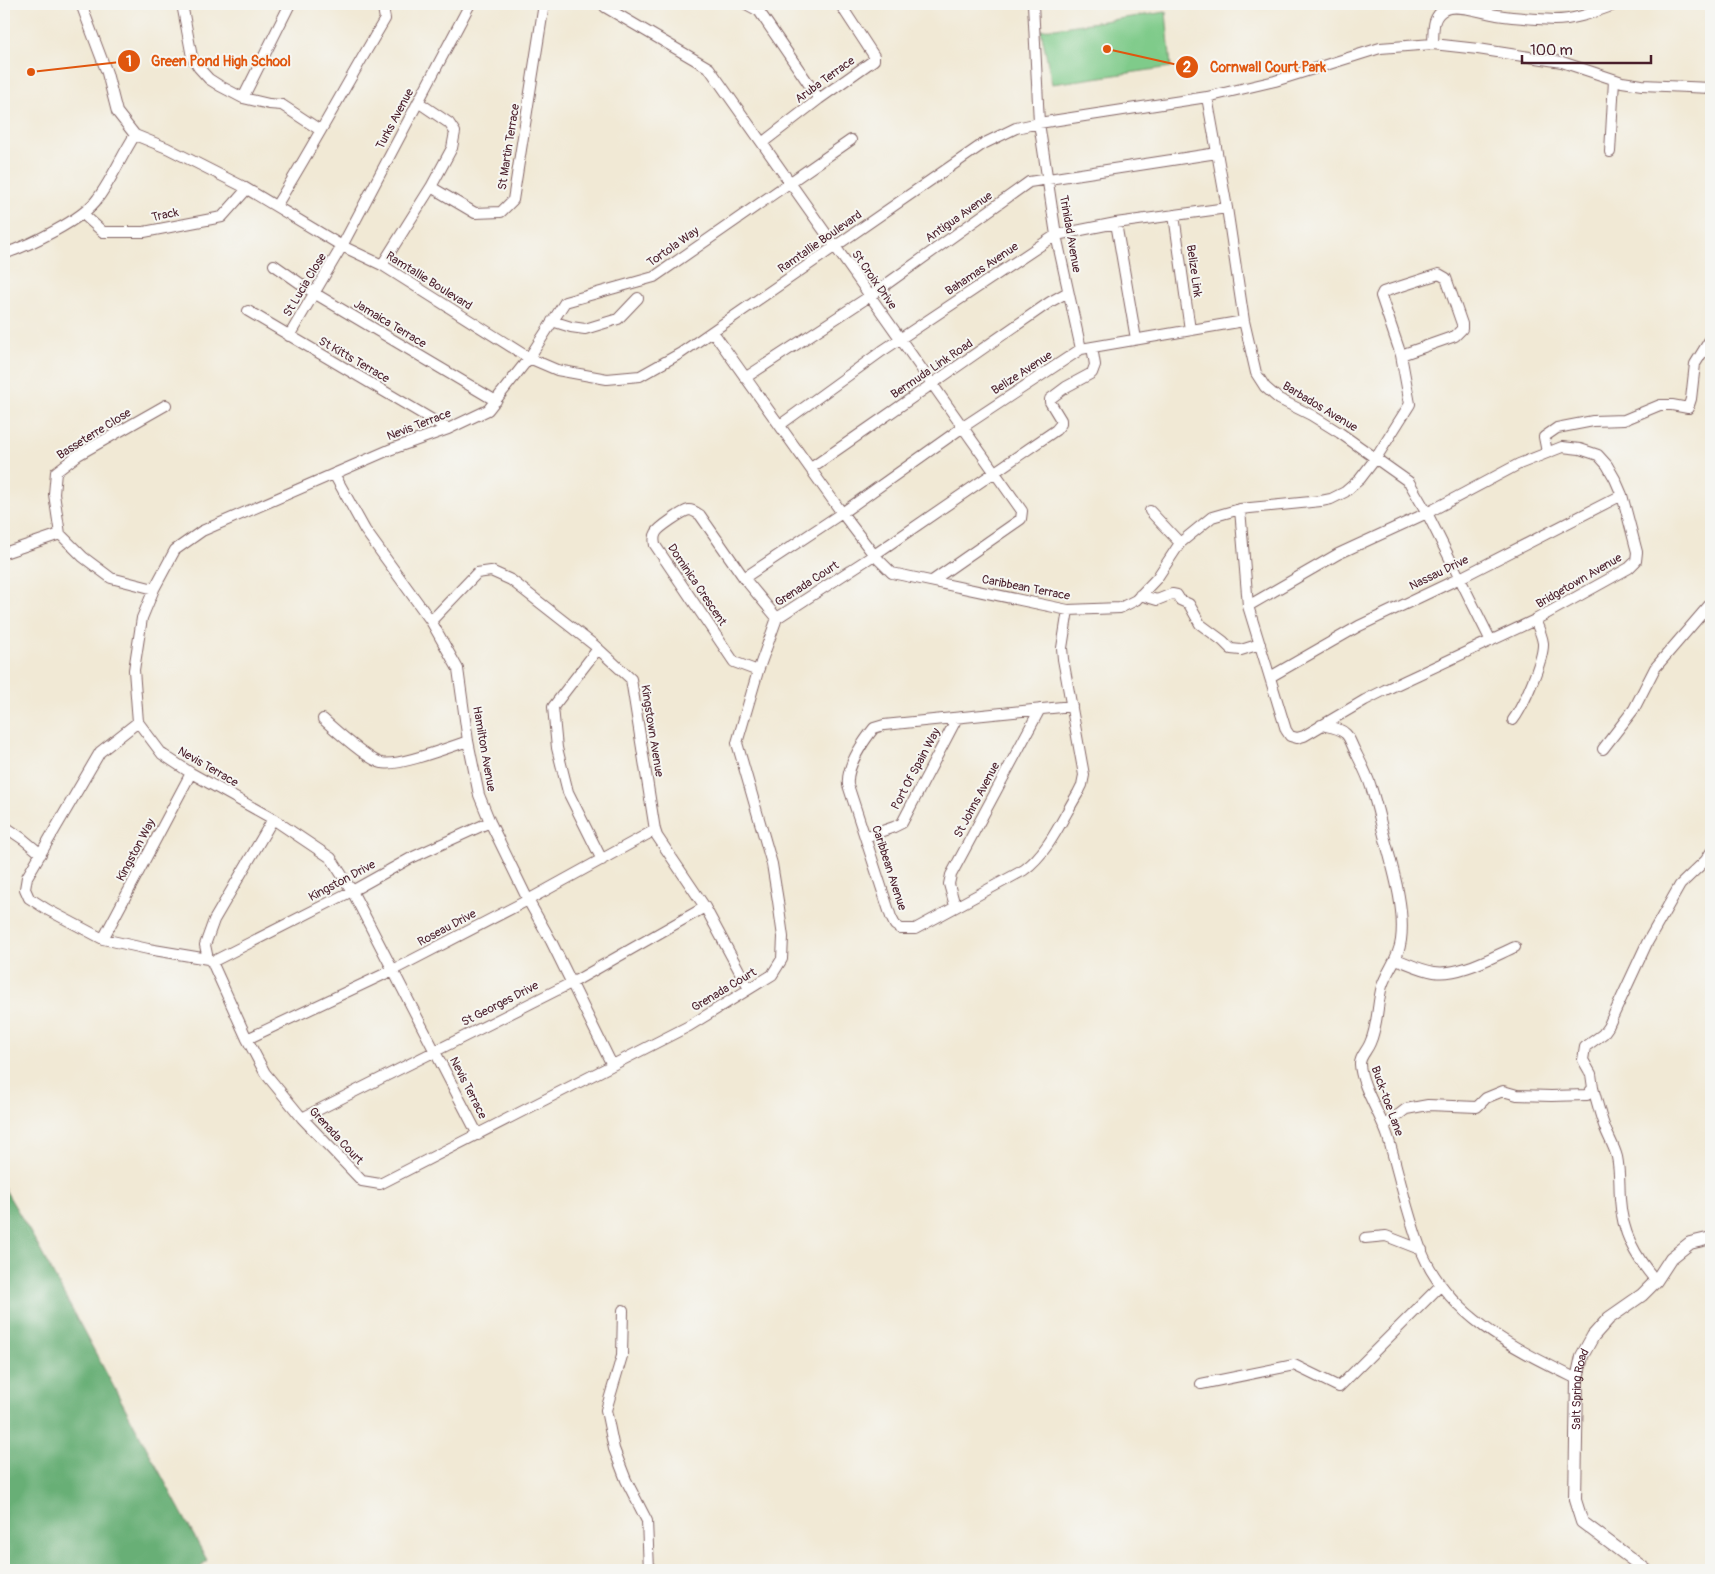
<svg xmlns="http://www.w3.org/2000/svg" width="1715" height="1574" font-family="Pangolin,sans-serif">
  <rect width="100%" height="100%" fill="#f6f6f2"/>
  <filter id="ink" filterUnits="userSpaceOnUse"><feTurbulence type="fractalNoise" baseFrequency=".02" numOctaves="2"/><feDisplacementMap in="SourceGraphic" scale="10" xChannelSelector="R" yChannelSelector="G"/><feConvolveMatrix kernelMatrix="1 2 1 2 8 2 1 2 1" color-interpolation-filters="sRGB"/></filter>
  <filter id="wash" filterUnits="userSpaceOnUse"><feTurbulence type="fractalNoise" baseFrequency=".0096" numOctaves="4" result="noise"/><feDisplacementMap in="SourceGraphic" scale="20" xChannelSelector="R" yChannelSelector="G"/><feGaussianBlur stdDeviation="1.12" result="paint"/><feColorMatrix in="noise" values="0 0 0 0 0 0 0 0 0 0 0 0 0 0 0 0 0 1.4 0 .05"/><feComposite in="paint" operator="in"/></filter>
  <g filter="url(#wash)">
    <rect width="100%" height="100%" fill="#f1e9d5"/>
    <!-- green -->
    <path fill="#7fcb8a" stroke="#64755a" d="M 1166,12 L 1171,67 L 1052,84 L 1041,30 Z"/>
    <!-- forest -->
    <path fill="#67af76" stroke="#586750" d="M 4,1188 L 32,1235 L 207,1560 L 198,1570 L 4,1570 Z"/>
  </g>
  <g filter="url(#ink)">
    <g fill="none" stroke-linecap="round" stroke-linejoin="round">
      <!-- minor casing -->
      <g stroke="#846666" stroke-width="12">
        <path id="minor" d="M 81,4 L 107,73 L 117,112 L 135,135 L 167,148 L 242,186 L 342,246 L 382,265 L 529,358 L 557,370 L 607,379 L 640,376 L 681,353 L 983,144 L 1016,128 L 1039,123 L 1207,97 L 1275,81 L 1380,48 L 1433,44 L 1478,49 L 1562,62 L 1622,82 L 1642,85 L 1711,88
          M 182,4 L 192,57 L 199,68 L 209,79 L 220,86 L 243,98 L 269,104 L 282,105 L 320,130
          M 603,4 L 605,7 L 709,68 L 1022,511 L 1021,519 L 932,581
          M 746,4 L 759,11 L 819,99
          M 1033,4 L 1039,123 L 1056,235 L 1081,349
          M 1433,44 C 1434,32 1431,17 1444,10 C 1456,3 1484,13 1497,15 C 1516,18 1536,19 1554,20 C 1576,20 1597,11 1617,4
          M 1207,97 L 1227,208 L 1244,321 L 1256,373 L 1265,387 L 1279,399 L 1311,415 L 1340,433 L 1409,482 L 1427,513 L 1491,641
          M 243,98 L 290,4
          M 418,102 L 449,123 L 455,132 L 452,148 L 431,187
          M 762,143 L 819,99 L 874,60 L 874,56 L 840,4
          M 1610,152 L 1614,80
          M 276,206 C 314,145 348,81 385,19 L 383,8 L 376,4
          M 83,214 L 103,232 L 144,232 L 222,217 L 247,189
          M 1174,215 L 1190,330
          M 1116,223 L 1136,339
          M 4,254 C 29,245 83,220 98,198 C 112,179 122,155 135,135
          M 274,265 L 314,293 L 496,401
          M 382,265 L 431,187 L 475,213 L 501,212 L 513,200 L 544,4
          M 248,311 L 448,429
          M 552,321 L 571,327 L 585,329 L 618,319 L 638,298
          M 713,332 L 842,513 L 874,555 L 892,573 L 1068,610 L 1120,608 L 1136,600 L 1157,578 L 1180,543 L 1212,517 L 1240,509 L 1321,501 L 1331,499 L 1345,492 L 1360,479 L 1376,458 L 1410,404 L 1401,355 L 1381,296 L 1383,292 L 1439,274 L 1446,278 L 1462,324 L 1462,329 L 1455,336 L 1401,355
          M 289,336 L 342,246 L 470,4
          M 745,378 L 870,296 L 1029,182 L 1217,153
          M 780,425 L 882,351 L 1056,235 L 1116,223 L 1227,208
          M 1547,452 L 1544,437 L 1557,428 L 1593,421 L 1624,420 L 1660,405 L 1672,405 L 1688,408 L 1691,399 L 1695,364 L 1711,338
          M 811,468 L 1050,302 L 1068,292
          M 334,474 L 365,530 L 431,621 L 458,669 L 468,741 L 479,795 L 490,822 L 528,900 L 551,941 L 612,1065
          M 1240,509 L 1248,606 L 1286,730 L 1290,736 L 1297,738 L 1304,736 L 1365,700 L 1385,690 L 1535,620 L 1629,568 L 1636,561 L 1637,552 L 1622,495 L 1615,479 L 1607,465 L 1598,455 L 1580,449 L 1562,447 L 1519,464 L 1427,513 L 1338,554 L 1248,606
          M 1150,511 L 1180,543
          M 4,553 L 60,534
          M 744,578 L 777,618
          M 154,589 L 111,578 L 83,557 L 60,534 L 54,494 L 56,472 L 78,455 L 166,405
          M 1140,595 L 1157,600 L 1172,594 L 1177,595 L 1180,600 L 1189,604 L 1200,624 L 1223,641 L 1231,649 L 1241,650 L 1260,644
          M 1068,610 L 1062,648 L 1063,659 L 1084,775 L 1082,785 L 1078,793 C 1062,819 1049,852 1024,870 L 915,929 L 901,929 L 895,925 L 891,917 L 848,785 C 846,767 863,742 874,728 L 884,725 L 1072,706
          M 431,621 L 477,573 L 491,571 L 511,580 L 594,645 L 631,679 L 655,830 L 657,836 L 705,907 L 749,989
          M 597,650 L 553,707 L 557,748 L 568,792 L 602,860
          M 758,671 L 734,662 L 655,545 C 654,540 654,536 656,533 C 658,528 683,511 689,510 C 693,510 697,513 700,515 L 744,578 L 842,513 L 963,427 L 1081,349 L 1244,321
          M 1270,677 L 1359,626 L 1460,578 L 1622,495
          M 323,719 C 334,729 370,761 382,763 C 398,767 450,747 468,741
          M 1513,720 C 1523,707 1544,659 1543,643 C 1542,635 1538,627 1535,620
          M 138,722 L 100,752 L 27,877 L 25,889 L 29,898 L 48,910 L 103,939 L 148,949 L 208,959 L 205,945 L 214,920 L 273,819
          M 1321,725 C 1329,727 1339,727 1346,734 C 1350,738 1352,746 1355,751 C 1361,763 1367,774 1371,787 C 1377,805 1381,825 1386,843 C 1394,873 1405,909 1401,940 C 1399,958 1388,969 1382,986 C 1377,1004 1378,1026 1370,1043 C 1367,1051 1360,1056 1360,1064 C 1361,1086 1381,1115 1388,1137 C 1399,1175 1407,1213 1421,1250 C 1448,1317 1516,1349 1577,1379
          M 1603,749 L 1634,709 L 1655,668 L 1711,603
          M 4,826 L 23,839 L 41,854
          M 865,837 L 894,827 L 902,823 L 957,718
          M 955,906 L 949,884 L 951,875 L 1040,709
          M 103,939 L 191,773
          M 208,959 L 212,962 L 352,891 L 411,858 L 490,822
          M 1396,959 C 1409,964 1421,970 1434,972 C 1459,976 1492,957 1515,947
          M 212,962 L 247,1039 L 265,1073 L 302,1118 L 362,1181 L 380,1184 L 689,1026 L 772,975 L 782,959 L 783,937 L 778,901 L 772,864 L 737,743 L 758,671 L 777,618 L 874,555 L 1056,430 L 1061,424 L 1061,420 L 1050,402 L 1050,399 L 1066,387 L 1092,373 L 1095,365 L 1092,347
          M 247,1039 L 393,970 L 528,900 L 655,830
          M 1593,1088 C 1597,1102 1600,1115 1605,1128 C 1609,1138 1614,1146 1617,1157 C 1620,1171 1619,1184 1620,1199 C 1622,1233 1635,1256 1656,1281
          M 302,1118 L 577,980 L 705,907
          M 1384,1126 L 1406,1109 L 1428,1105 L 1477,1107 L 1486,1098 L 1503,1091 L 1517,1095 L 1551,1096 L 1587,1095 L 1593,1088 L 1591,1074 L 1583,1060 L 1585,1047 L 1603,1034 L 1608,1027 L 1647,943 L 1680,885 L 1706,860 L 1711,852
          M 478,1135 L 352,891 L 331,858 L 273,819 L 191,773 L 162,754 L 138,722 L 134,670 L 142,618 L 154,589 L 175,550 L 202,531 L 389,450 L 448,429 L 488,410 L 529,358 L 565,302 L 654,277 L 851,140
          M 1365,1238 L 1386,1236 L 1422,1250
          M 623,1310 L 622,1356 L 606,1410 L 614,1449 L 626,1480 L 647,1521 L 649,1570
          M 1201,1384 L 1294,1365 L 1339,1387 L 1441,1285"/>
      </g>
      <!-- tertiary casing -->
      <g stroke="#846666" stroke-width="14">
        <g id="tertiary">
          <path id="s1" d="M 1646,1570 L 1582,1522 L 1575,1500 L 1577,1379 L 1582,1356 L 1593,1336 L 1609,1318 L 1642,1295 L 1656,1281 L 1671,1258 L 1690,1243 L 1711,1238"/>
        </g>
      </g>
      <!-- minor -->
      <use href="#minor" stroke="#fff" stroke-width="10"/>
      <!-- tertiary -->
      <use href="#tertiary" stroke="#fff" stroke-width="12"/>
    </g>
  </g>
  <g text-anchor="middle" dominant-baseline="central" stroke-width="4" stroke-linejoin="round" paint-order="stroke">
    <!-- street labels -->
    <g font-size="12" fill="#4a1f2b" stroke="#f6f6f2">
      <text transform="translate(825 80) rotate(-36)">Aruba Terrace</text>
      <text transform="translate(395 119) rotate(-62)">Turks Avenue</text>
      <text transform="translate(509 147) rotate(-81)">St Martin Terrace</text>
      <text transform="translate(165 215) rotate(-12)">Track</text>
      <text transform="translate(959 217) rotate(-35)">Antigua Avenue</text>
      <text transform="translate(1070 234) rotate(80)">Trinidad Avenue</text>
      <text transform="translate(820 242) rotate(-35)">Ramtallie Boulevard</text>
      <text transform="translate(673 247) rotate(-35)">Tortola Way</text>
      <text transform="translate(982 269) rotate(-34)">Bahamas Avenue</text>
      <text transform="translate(1194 271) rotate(82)">Belize Link</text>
      <text transform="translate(874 280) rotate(55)">St Croix Drive</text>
      <text transform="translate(429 281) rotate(32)">Ramtallie Boulevard</text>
      <text transform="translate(305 285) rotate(-59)">St Lucia Close</text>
      <text transform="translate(390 324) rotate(31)">Jamaica Terrace</text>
      <text transform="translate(354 360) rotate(30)">St Kitts Terrace</text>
      <text transform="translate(932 369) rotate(-34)">Bermuda Link Road</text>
      <text transform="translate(1022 373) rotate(-33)">Belize Avenue</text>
      <text transform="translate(1320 407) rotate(31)">Barbados Avenue</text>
      <text transform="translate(419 425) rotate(-21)">Nevis Terrace</text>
      <text transform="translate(94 434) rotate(-32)">Basseterre Close</text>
      <text transform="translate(1439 573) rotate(-26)">Nassau Drive</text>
      <text transform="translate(1579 581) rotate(-30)">Bridgetown Avenue</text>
      <text transform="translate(807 584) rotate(-33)">Grenada Court</text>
      <text transform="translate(697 585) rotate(56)">Dominica Crescent</text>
      <text transform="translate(1026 588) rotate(11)">Caribbean Terrace</text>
      <text transform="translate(652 731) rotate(81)">Kingstown Avenue</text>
      <text transform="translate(484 749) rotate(80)">Hamilton Avenue</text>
      <text transform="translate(208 767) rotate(30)">Nevis Terrace</text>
      <text transform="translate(916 769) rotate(-62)">Port Of Spain Way</text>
      <text transform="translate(977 800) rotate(-62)">St Johns Avenue</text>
      <text transform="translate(136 850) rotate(-62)">Kingston Way</text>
      <text transform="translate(889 868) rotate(72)">Caribbean Avenue</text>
      <text transform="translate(342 881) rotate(-28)">Kingston Drive</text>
      <text transform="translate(447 928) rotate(-28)">Roseau Drive</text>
      <text transform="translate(724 990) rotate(-31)">Grenada Court</text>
      <text transform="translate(500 1004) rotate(-27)">St Georges Drive</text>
      <text transform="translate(468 1088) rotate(63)">Nevis Terrace</text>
      <text transform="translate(1387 1101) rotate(70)">Buck-toe Lane</text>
      <text transform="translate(336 1136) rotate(47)">Grenada Court</text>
      <text stroke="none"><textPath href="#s1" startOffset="214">Salt Spring Road</textPath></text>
    </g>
  </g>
  <!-- callouts -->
  <path fill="none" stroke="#e0560e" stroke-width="2" d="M31 72L129 61M1107 49L1187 67"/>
  <g fill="#e0560e" stroke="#f6f6f2" stroke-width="2">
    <circle cx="31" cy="72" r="5"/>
    <circle cx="1107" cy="49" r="5"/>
    <circle cx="129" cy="61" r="12"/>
    <circle cx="1187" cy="67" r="12"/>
  </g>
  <g font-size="15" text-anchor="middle" font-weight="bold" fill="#fff">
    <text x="129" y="66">1</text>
    <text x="1187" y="72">2</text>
  </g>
  <g font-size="14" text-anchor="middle" font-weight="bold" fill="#e0560e" stroke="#f6f6f2" stroke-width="4" stroke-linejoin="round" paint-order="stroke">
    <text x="221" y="66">Green Pond High School</text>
    <text x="1268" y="72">Cornwall Court Park</text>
  </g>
  <!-- margin -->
  <rect width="1715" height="1574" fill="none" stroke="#f6f6f2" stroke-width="20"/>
  <!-- scale -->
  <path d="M1522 55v8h129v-8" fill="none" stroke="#4a1f2b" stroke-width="2.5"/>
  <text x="1530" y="55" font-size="15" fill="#4a1f2b" stroke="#f6f6f2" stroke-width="4" paint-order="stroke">100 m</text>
</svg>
